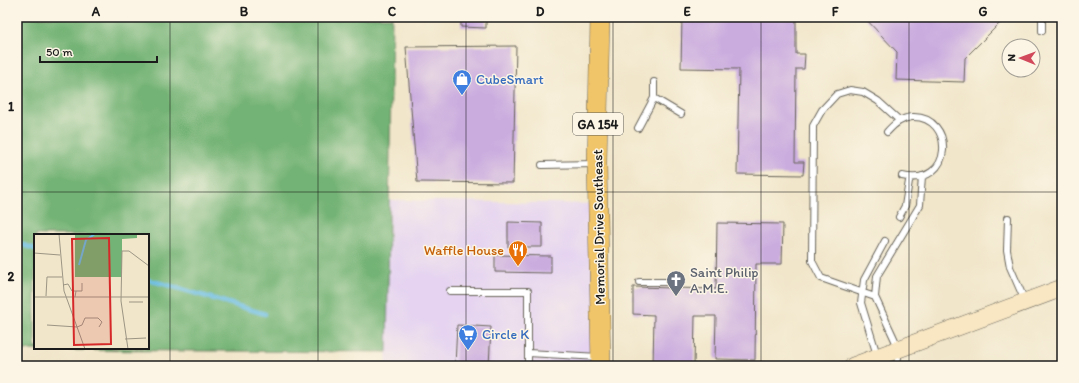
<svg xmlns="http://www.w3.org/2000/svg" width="1079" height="383" font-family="Itim,sans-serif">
  <rect width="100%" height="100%" fill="#fcf5e5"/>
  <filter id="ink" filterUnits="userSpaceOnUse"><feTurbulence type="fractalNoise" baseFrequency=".025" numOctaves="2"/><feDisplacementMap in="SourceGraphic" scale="8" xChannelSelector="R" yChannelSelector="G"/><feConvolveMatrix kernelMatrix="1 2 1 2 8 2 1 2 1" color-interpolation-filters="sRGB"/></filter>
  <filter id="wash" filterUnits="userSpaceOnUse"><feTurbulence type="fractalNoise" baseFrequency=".012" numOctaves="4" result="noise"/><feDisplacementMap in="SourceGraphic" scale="16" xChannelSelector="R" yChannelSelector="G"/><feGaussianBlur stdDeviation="0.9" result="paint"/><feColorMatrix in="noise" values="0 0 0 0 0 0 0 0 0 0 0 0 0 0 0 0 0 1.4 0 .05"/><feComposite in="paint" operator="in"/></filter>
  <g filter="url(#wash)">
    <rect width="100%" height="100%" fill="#f1e6ca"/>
    <!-- built -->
    <path fill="#e5d3f1" d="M 390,200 L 599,204 L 608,366 L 386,366 Z"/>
    <!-- forest -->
    <path fill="#73b375" stroke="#486848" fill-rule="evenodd" d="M 17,17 L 392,17 L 387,352 L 17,350 ZM 35,235 L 148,235 L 148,348 L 35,348 Z"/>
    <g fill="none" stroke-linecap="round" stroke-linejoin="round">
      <!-- stream -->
      <path stroke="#66bce3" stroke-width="4.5" d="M 17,243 L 35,249
        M 148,280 L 164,284 L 265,314"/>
    </g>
    <g id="blocks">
      <!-- building -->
      <path fill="#caacdf" d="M 461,17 L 486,17 L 486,28 L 461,27 Z
        M 682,17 L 796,17 L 796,54 L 805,54 L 804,69 L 796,69 L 795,162 L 804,162 L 803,175 L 737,174 L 739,69 L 681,68 Z
        M 864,17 L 1006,17 L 965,58 L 964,82 L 896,80 L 897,52 Z
        M 516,46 L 513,183 L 417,182 L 406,47 Z
        M 508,222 L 542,223 L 542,247 L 508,247 Z
        M 717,223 L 783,224 L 782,264 L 756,264 L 755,360 L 715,359 L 716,316 L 695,316 L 694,366 L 653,366 L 654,315 L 633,314 L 633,287 L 716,289 Z
        M 495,255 L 551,256 L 551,273 L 495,272 Z
        M 457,325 L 491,327 L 489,366 L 455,366 Z"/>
    </g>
  </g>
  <g filter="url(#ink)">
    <use href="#blocks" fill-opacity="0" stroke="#676359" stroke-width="1"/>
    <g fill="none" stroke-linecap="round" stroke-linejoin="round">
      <!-- service casing -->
      <g stroke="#676359" stroke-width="8">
        <path id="service" d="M 1042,17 L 1042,31
          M 654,98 L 681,114
          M 638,128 L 654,98 L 654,82
          M 887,132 C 894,124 901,118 912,117 C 955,115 955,188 902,176
          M 542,165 L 595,164
          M 899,217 L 905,206 L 909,181 L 911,178
          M 1008,218 L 1007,250 L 1010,267 L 1025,301
          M 639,282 L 680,282
          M 450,291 L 528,291 L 528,353 L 599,357
          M 875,297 L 821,278 L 812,261 L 813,126 L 822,110 L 837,94 L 850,90 L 863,92 L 878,101 L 899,120
          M 877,355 L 861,303 L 864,280 L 885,241
          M 528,366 L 528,353
          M 897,366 L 899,349 L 875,297 L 877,276 L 920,205 L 922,176"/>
      </g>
      <!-- secondary casing -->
      <g stroke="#676359" stroke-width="18">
        <path id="secondary" d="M 853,366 L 1062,288"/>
      </g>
      <!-- primary casing -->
      <g stroke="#676359" stroke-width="20">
        <path id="primary" d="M 600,17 L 597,164 L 601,366"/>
      </g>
      <!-- service -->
      <use href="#service" stroke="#fff" stroke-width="6"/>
      <!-- secondary -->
      <use href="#secondary" stroke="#f9e7c3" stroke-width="17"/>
      <!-- primary -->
      <use href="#primary" stroke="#f0c469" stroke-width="19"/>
    </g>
  </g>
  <!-- grid -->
  <path fill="none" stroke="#1c1c1c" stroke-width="1" stroke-opacity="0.55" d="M 170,17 L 170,366M 318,17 L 318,366M 466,17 L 466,366M 613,17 L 613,366M 761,17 L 761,366M 909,17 L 909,366M 17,192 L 1062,192"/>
  <!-- icons -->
  <defs>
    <g id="shop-pin" transform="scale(1)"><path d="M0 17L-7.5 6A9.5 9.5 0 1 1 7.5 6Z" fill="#3f7fe0" stroke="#fcf5e5"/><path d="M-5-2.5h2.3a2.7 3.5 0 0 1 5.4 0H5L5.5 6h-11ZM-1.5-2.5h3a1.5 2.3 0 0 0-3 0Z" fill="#fff"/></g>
    <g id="restaurant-pin" transform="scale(1)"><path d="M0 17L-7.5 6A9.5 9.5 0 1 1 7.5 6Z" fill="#e8710a" stroke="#fcf5e5"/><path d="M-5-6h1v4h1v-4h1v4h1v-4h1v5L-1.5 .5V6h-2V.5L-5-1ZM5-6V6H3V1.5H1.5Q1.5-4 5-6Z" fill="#fff"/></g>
    <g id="church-pin" transform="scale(1)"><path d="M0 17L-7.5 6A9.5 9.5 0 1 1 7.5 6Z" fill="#6b7280" stroke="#fcf5e5"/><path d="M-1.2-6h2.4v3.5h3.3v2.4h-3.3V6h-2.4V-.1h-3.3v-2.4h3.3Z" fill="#fff"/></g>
    <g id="supermarket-pin" transform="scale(1)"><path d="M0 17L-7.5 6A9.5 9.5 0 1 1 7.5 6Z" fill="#3f7fe0" stroke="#fcf5e5"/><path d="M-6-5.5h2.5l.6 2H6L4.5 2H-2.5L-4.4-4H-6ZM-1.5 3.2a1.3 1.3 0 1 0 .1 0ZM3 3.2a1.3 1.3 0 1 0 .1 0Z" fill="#fff"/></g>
  </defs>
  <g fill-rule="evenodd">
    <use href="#shop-pin" x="462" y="79"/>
    <use href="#restaurant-pin" x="518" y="250"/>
    <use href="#church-pin" x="676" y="280"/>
    <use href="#supermarket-pin" x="468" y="334"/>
  </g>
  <g text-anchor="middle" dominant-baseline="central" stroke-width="3" stroke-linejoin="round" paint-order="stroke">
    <!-- shield labels -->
    <rect fill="#fcf5e5" stroke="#5f5d58" stroke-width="1" x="573" y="113" width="50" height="22" rx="3"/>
    <g font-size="13" font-weight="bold" fill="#1c1c1c">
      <text x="598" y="124">GA 154</text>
    </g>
    <!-- shop labels -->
    <g font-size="14" fill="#366cbe" stroke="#fcf5e5" text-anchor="start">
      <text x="476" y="79">CubeSmart</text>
      <text x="482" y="334">Circle K</text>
    </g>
    <!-- street labels -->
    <g font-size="14" fill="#1c1c1c" stroke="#fcf5e5">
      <text transform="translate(599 227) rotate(-91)">Memorial Drive Southeast</text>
    </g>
    <!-- food labels -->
    <g font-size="14" fill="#c56008" stroke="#fcf5e5" text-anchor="end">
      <text x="504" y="250">Waffle House</text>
    </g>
    <!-- worship labels -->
    <g font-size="14" fill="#5b616d" stroke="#fcf5e5" text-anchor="start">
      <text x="690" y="272">Saint Philip<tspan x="690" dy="16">A.M.E.</tspan></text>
    </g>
  </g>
  <!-- overview -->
  <g transform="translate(34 234)">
    <rect width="115" height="115" fill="#f1e6ca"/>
    <path d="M 41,0 L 103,0 L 103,4 L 88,5 L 88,43 L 41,43 Z" fill="#73b375"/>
    <path fill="none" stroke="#66bce3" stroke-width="2" d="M 45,31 L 52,6 L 61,0"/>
    <path fill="none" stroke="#9c9584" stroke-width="1" d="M 25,0 L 30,57 L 51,115M 0,19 L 26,21M 29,51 L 34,50 L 38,57 L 42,57M 12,62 L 13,43 L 28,43M 0,63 L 115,63M 41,63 L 42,57 L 48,57 L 48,49M 95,68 L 109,68M 13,91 L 43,93 L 48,91 L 51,84 L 64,84 L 68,88 L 65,93M 91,105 L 112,104M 94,115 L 87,67 L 88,17 L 95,17 L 115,32"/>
    <path fill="#d62828" fill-opacity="0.15" stroke="#d62828" stroke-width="2" d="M 75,4 L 77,110 L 40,111 L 38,5 Z"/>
    <rect width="115" height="115" fill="none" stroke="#1c1c1c" stroke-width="2"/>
  </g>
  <!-- margin -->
  <rect width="1079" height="383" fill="none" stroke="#fcf5e5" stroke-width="44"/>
  <!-- north arrow -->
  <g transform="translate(1021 58) rotate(271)"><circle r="19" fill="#fcf5e5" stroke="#a29e95"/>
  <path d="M0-3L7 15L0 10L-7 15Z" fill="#d1495b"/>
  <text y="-6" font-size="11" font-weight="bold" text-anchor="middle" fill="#1c1c1c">N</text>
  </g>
  <!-- scale -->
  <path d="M40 56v6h117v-6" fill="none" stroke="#1c1c1c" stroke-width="2"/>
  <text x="46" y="56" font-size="12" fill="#1c1c1c" stroke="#fcf5e5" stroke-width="3" paint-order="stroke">50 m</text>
  <rect x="22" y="22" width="1035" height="339" fill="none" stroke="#1c1c1c" stroke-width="1.5"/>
  <g font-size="13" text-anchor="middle" font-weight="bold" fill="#1c1c1c">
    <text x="96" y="16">A</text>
    <text x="244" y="16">B</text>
    <text x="392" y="16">C</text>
    <text x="540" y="16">D</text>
    <text x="687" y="16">E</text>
    <text x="835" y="16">F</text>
    <text x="983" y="16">G</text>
    <text x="11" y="111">1</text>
    <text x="11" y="281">2</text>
  </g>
</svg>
